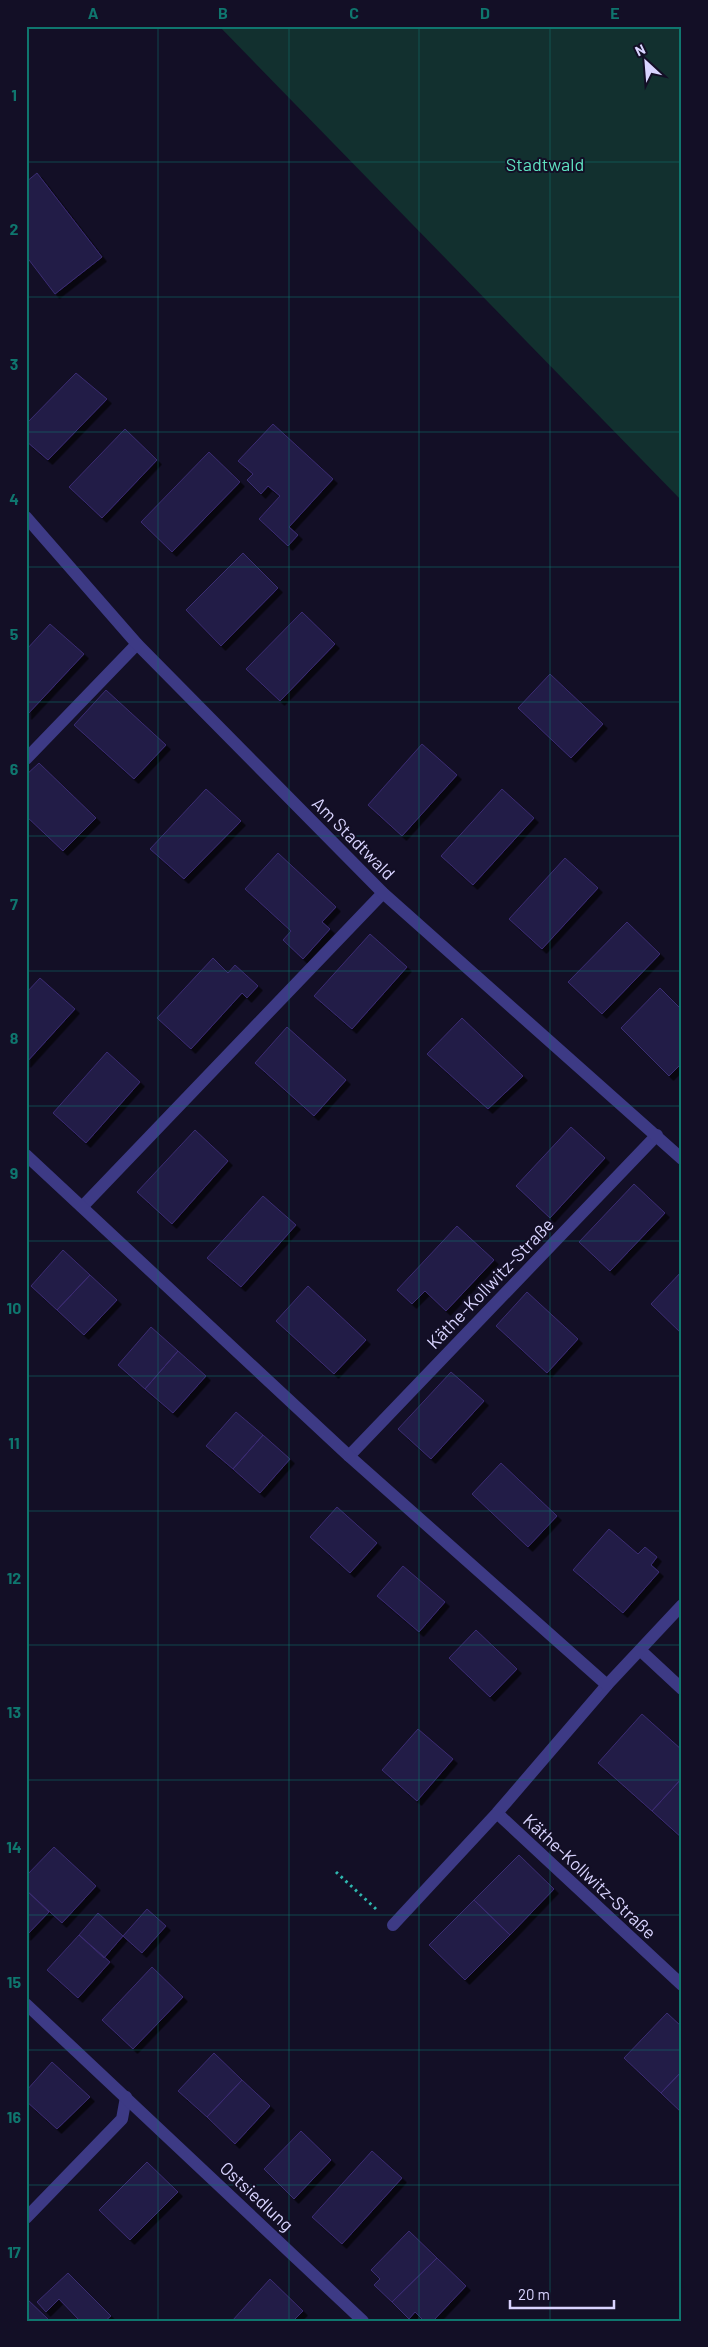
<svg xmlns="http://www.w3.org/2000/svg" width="708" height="2347" font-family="Barlow,sans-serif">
  <defs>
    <filter id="shadow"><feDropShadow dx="4.5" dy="4.5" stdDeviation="0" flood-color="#0009"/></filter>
  </defs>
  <rect width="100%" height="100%" fill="#130f26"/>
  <!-- green -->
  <path fill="#12302f" d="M 219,26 L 682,26 L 682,501 Z"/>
  <!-- building -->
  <path fill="#241b47" stroke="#3b2d73" filter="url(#shadow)" d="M 37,173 L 102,257 L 55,294 L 26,256 L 26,182 Z
    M 76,373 L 107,399 L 48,460 L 26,441 L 26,424 Z
    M 273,424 L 333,479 L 289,527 L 298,535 L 288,546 L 259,519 L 280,496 L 268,486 L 261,494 L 247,480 L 253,474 L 238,461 Z
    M 125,429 L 157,460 L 102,518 L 69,487 Z
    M 209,452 L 240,482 L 172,552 L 141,522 Z
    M 243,553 L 278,588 L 221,646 L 186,610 Z
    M 302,612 L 335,644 L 280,701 L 246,669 Z
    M 50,624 L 84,654 L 27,715 L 26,650 Z
    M 550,674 L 603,724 L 571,758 L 518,708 Z
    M 106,690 L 166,745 L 134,779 L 74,725 Z
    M 422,744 L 457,775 L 402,836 L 368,805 Z
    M 39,763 L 96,818 L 63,851 L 26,816 L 26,775 Z
    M 206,789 L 241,821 L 184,879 L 150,849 Z
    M 502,789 L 534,818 L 473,885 L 441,856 Z
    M 278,853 L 336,907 L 322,922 L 330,929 L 303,959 L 283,940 L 291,931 L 245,889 Z
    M 565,858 L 598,888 L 542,949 L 509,919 Z
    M 627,922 L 660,954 L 602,1014 L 568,982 Z
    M 370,934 L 407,967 L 352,1029 L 314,996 Z
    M 213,958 L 228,973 L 235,965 L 258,986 L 247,998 L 242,993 L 191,1049 L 157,1018 Z
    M 40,978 L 75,1009 L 26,1063 L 26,993 Z
    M 660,988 L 682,1010 L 682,1063 L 669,1076 L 621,1028 Z
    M 462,1018 L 523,1076 L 488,1109 L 427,1054 Z
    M 287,1027 L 346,1080 L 314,1116 L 255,1063 Z
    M 107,1052 L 140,1082 L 86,1143 L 53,1113 Z
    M 571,1127 L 605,1158 L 550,1218 L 516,1186 Z
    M 195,1130 L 228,1161 L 172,1224 L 137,1192 Z
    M 634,1184 L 665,1213 L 610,1271 L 579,1242 Z
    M 263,1196 L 296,1225 L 241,1287 L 207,1258 Z
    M 457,1226 L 494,1260 L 446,1311 L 425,1291 L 412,1304 L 397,1290 Z
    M 63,1250 L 90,1275 L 57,1310 L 31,1286 Z
    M 682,1271 L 682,1334 L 651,1304 Z
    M 90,1275 L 117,1300 L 84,1335 L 57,1310 Z
    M 308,1286 L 366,1340 L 334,1374 L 276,1321 Z
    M 527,1292 L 578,1339 L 547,1373 L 496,1326 Z
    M 151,1327 L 178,1351 L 145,1389 L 118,1365 Z
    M 178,1351 L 206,1376 L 173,1413 L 145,1389 Z
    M 451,1372 L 484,1401 L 431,1459 L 398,1429 Z
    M 236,1412 L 263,1435 L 233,1469 L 206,1446 Z
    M 263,1435 L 290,1459 L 260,1493 L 233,1469 Z
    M 501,1463 L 557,1516 L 528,1547 L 472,1494 Z
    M 337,1507 L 377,1543 L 350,1573 L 310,1537 Z
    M 609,1529 L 638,1554 L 645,1547 L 657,1557 L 651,1565 L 659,1572 L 623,1613 L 573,1570 Z
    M 403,1566 L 445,1602 L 419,1632 L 377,1596 Z
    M 476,1630 L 517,1669 L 490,1697 L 449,1658 Z
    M 642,1714 L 682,1750 L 682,1778 L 652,1811 L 598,1763 Z
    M 418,1729 L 453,1759 L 417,1801 L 382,1770 Z
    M 682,1778 L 682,1838 L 652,1811 Z
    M 54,1847 L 96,1886 L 62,1923 L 26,1890 L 26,1876 Z
    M 519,1855 L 554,1889 L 510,1935 L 474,1900 Z
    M 26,1890 L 49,1912 L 26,1936 Z
    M 474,1900 L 510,1935 L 465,1980 L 429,1945 Z
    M 147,1909 L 166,1926 L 142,1953 L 123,1936 Z
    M 98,1913 L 123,1936 L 104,1958 L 79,1935 Z
    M 79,1935 L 110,1962 L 78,1998 L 47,1970 Z
    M 152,1967 L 183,1997 L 133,2049 L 102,2020 Z
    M 667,2013 L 682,2027 L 682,2071 L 661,2093 L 624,2058 Z
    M 214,2053 L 242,2080 L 207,2117 L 178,2091 Z
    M 52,2062 L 90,2097 L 57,2129 L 26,2101 L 26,2091 Z
    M 682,2071 L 682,2113 L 661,2093 Z
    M 242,2080 L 270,2106 L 235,2144 L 207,2117 Z
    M 301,2131 L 331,2160 L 294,2199 L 264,2169 Z
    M 372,2151 L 402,2178 L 342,2244 L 312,2217 Z
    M 147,2162 L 178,2192 L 130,2240 L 99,2210 Z
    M 409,2231 L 437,2258 L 392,2302 L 374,2285 L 380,2279 L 371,2270 Z
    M 437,2258 L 466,2286 L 433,2321 L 424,2321 L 415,2312 L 409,2319 L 392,2302 Z
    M 68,2273 L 111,2316 L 105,2321 L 80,2321 L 59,2299 L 46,2312 L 37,2302 Z
    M 270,2279 L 303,2311 L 293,2321 L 232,2321 Z
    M 26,2298 L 50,2321 L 26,2321 Z"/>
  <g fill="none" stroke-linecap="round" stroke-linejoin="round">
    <!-- path -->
    <path stroke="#2fb8b0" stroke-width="3" stroke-dasharray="2.5 4" stroke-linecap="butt" d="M 336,1872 L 376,1909"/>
    <!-- service -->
    <path stroke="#3d3a85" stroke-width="12" d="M 26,759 L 137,644
      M 82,1207 L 383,893
      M 349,1456 L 657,1135
      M 497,1813 L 682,1985
      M 393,1925 L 497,1813 L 607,1685
      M 26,2218 L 122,2119 L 126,2097"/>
    <!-- minor -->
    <path stroke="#3d3a85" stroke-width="12" d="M 26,517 L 137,644 L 383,893 L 682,1159
      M 26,1155 L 349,1456 L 607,1685 L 682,1605
      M 640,1650 L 682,1689
      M 26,2004 L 363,2321"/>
  </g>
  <!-- grid -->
  <path fill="none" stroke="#0f766e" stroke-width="1" stroke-opacity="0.55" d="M 158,26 L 158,2321M 289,26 L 289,2321M 419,26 L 419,2321M 550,26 L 550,2321M 26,162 L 682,162M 26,297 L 682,297M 26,432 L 682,432M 26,567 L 682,567M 26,702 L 682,702M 26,836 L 682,836M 26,971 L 682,971M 26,1106 L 682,1106M 26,1241 L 682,1241M 26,1376 L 682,1376M 26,1511 L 682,1511M 26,1645 L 682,1645M 26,1780 L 682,1780M 26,1915 L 682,1915M 26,2050 L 682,2050M 26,2185 L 682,2185"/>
  <g text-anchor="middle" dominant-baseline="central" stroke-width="4" stroke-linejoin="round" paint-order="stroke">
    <!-- park labels -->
    <g font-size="18" fill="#5fe0c0" stroke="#130f26">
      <text x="545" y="164">Stadtwald</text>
    </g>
    <!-- street labels -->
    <g font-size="18" fill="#d9d4ff" stroke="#130f26">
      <text transform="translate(354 838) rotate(45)">Am Stadtwald</text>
      <text transform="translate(490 1283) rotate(-46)">Käthe-Kollwitz-Straße</text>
      <text transform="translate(590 1876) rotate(43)">Käthe-Kollwitz-Straße</text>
      <text transform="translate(257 2196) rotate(43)">Ostsiedlung</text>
    </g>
  </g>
  <!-- border -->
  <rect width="708" height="2347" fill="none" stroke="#130f26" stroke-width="55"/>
  <!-- north arrow -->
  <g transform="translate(646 62) rotate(334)" stroke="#130f26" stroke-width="4" paint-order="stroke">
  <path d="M0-4L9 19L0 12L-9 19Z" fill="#d9d4ff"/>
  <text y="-8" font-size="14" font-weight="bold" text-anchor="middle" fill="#d9d4ff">N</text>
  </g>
  <!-- scale -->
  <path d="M510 2300v8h104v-8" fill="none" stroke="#d9d4ff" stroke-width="2.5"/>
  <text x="518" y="2300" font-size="15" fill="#d9d4ff" stroke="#130f26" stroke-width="4" paint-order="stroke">20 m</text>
  <rect x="28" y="28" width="652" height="2292" fill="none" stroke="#0f766e" stroke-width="2"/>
  <g font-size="16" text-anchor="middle" font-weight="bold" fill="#0f766e">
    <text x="93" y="19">A</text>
    <text x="223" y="19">B</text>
    <text x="354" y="19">C</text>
    <text x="485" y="19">D</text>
    <text x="615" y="19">E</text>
    <text x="14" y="101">1</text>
    <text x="14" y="235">2</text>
    <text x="14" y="370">3</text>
    <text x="14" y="505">4</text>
    <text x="14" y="640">5</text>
    <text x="14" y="775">6</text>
    <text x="14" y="910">7</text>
    <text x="14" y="1044">8</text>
    <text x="14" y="1179">9</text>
    <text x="14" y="1314">10</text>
    <text x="14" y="1449">11</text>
    <text x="14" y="1584">12</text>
    <text x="14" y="1718">13</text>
    <text x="14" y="1853">14</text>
    <text x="14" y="1988">15</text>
    <text x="14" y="2123">16</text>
    <text x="14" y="2258">17</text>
  </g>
</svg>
